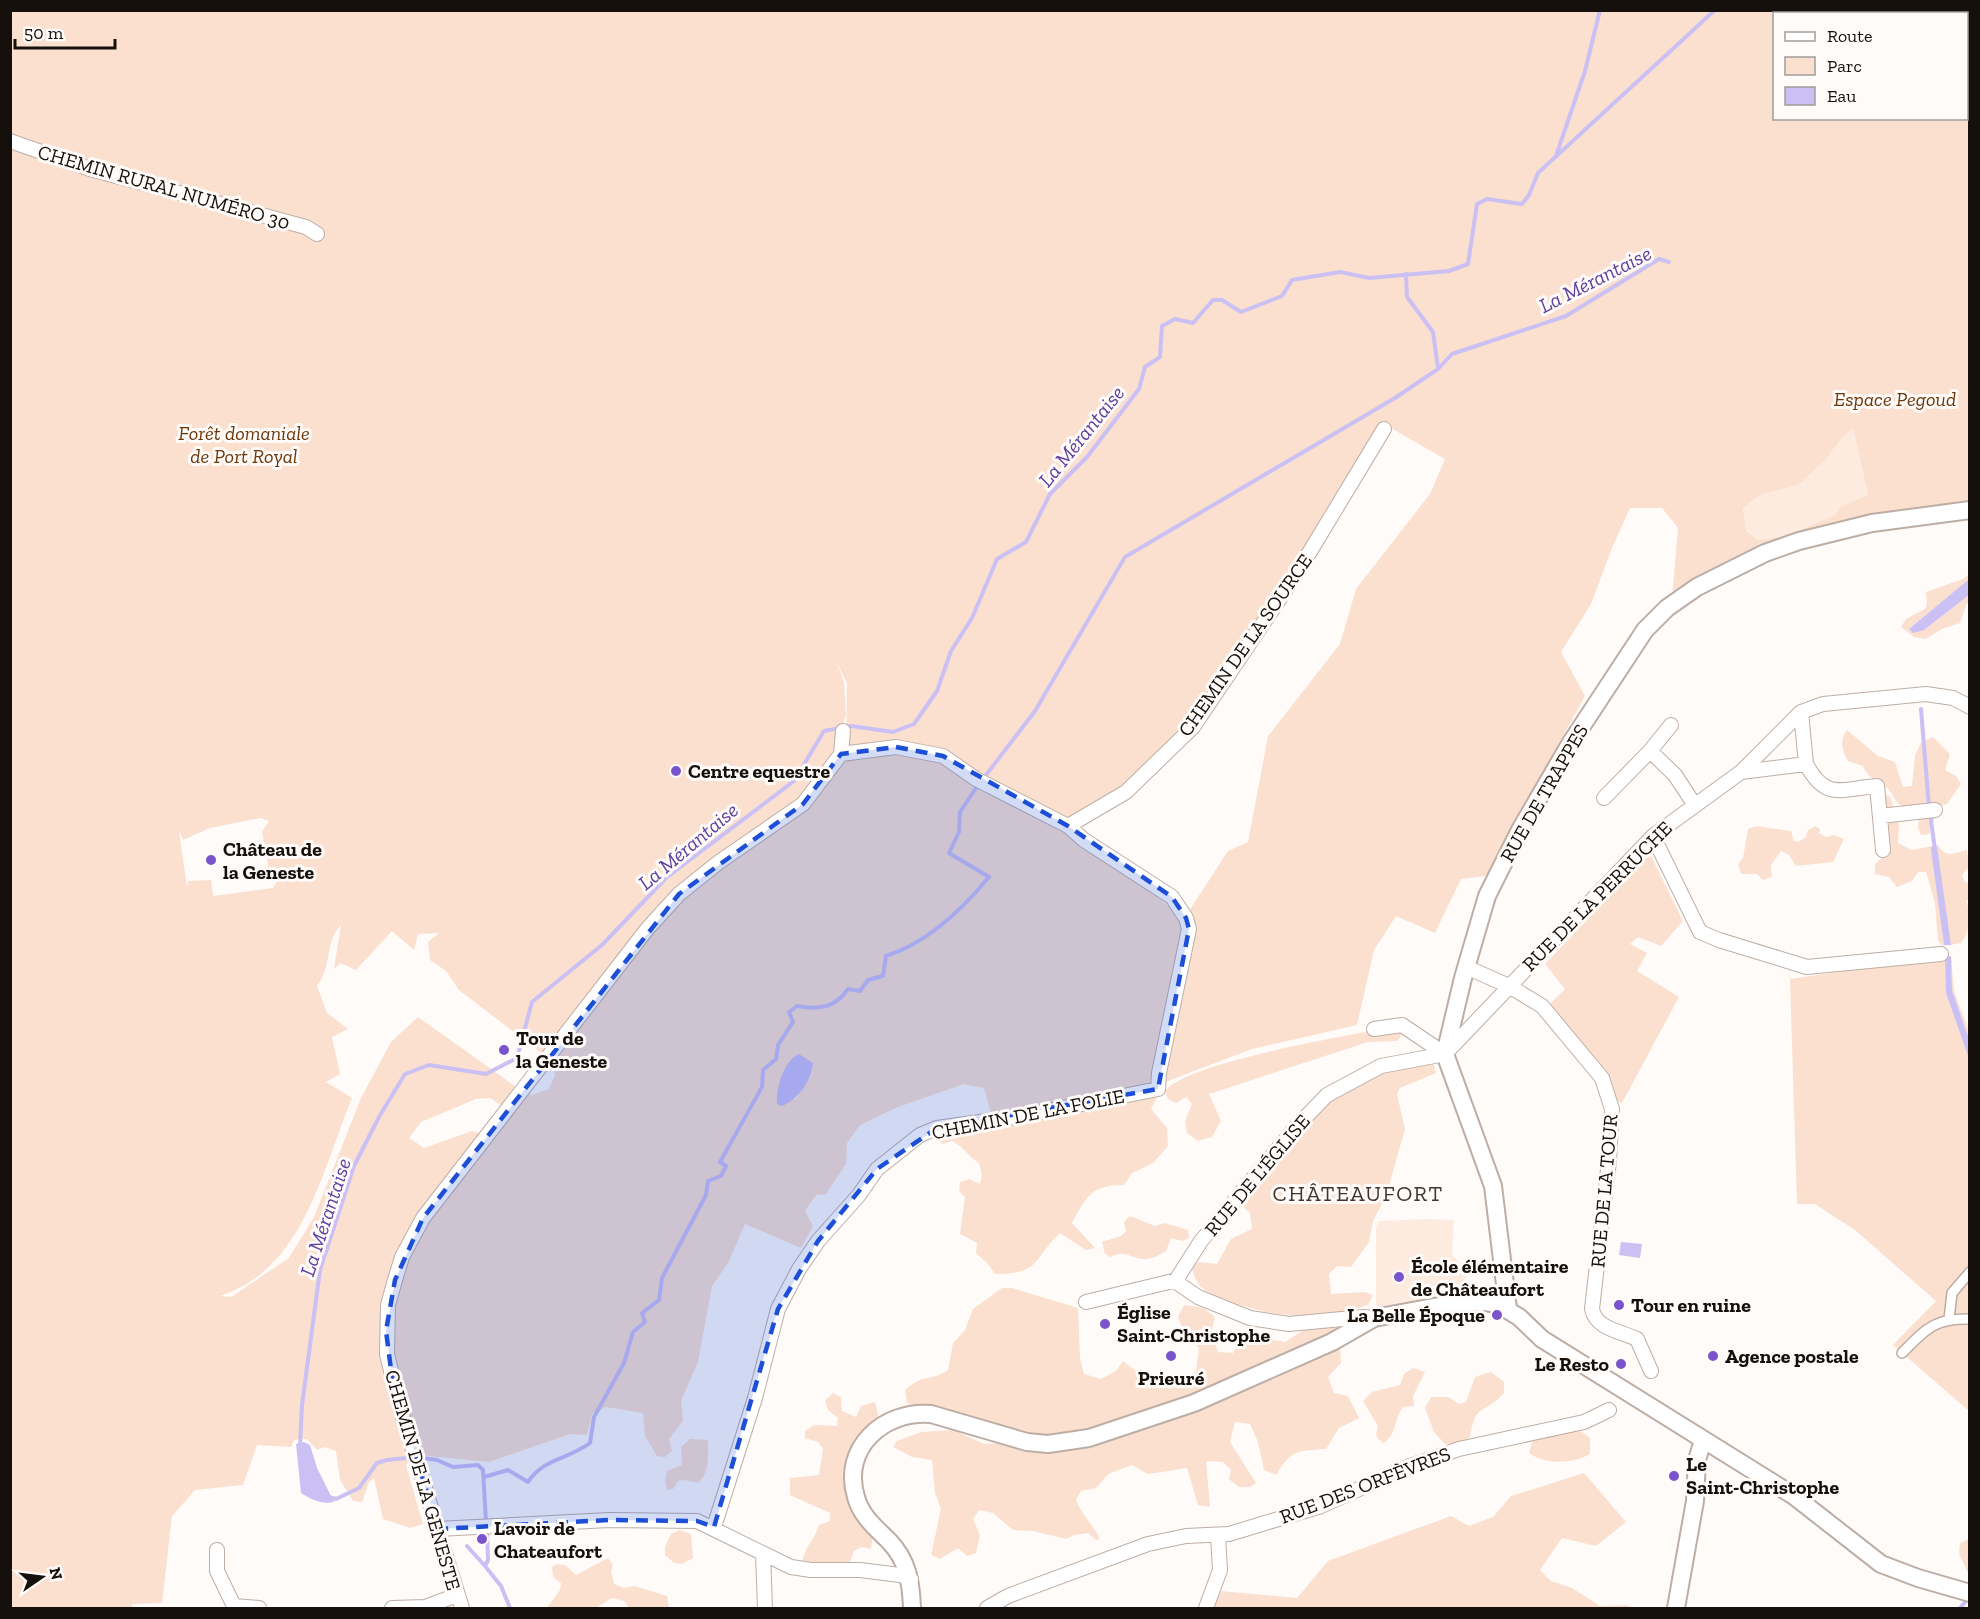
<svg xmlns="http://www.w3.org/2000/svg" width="1980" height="1619" font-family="'Zilla Slab',serif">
  <rect width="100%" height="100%" fill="#fefbf9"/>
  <!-- built -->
  <path fill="#feebe0" d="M 1853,428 L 1868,495 L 1842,506 L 1835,515 L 1783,537 L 1758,540 L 1746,529 L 1743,508 L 1760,495 L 1800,484 L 1827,458 L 1841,439 Z
    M 1426,1219 L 1454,1220 L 1452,1255 L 1470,1273 L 1464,1280 L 1464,1287 L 1435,1287 L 1435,1301 L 1376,1307 L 1376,1228 L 1379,1221 Z"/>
  <!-- green -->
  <path fill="#fbe0cf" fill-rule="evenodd" d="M 11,11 L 1969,11 L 1969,505 L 1834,523 L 1768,544 L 1672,598 L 1678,528 L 1662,508 L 1630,508 L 1612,548 L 1591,604 L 1561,652 L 1585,696 L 1486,876 L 1461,879 L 1435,933 L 1396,916 L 1374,950 L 1357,1025 L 1252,1049 L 1160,1084 L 1187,914 L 1228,851 L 1248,842 L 1268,736 L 1340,644 L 1356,589 L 1430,494 L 1445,459 L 1384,424 L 1258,625 L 1191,722 L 1115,793 L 1074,823 L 991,781 L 945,753 L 846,750 L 847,684 L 836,660 L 844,682 L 846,716 L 826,771 L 790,810 L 680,889 L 544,1055 L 459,990 L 446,971 L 430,960 L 428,942 L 439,933 L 418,934 L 414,950 L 392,931 L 356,970 L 340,963 L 334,969 L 341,925 C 324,942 333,965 317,986 L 327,1013 L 348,1029 L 332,1037 L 340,1074 L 326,1082 L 352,1098 C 322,1170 304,1269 220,1296 L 231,1297 L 289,1258 L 314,1217 L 361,1098 L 391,1042 L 418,1017 L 519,1089 L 504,1107 L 490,1098 L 476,1099 L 421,1122 L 409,1138 L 424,1148 L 472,1131 L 482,1134 L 421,1210 L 381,1335 L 411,1461 L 406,1465 L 423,1524 L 410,1528 L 383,1519 L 374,1478 L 369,1482 L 362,1502 L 353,1501 L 340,1480 L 336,1451 L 325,1447 L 317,1450 L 307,1439 L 294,1440 L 291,1447 L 257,1445 L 243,1485 L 195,1490 L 172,1516 L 162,1603 L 132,1604 L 131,1608 L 11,1608 ZM 1774,14 L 1966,14 L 1966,118 L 1774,118 ZM 1853,428 L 1868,495 L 1842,506 L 1835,515 L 1783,537 L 1758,540 L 1746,530 L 1743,508 L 1760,495 L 1800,484 L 1827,458 L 1841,439 ZM 260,818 L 269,821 L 262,832 L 270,877 L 278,879 L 273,888 L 213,896 L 211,880 L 188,881 L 187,887 L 179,831 L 183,840 L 210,828 Z
    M 1969,574 L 1969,579 L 1909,629 L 1924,630 L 1969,595 L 1969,602 L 1966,605 L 1960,623 L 1942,629 L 1926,639 L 1914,637 L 1901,627 L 1906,619 L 1925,609 L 1927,603 L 1926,592 L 1963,579 Z
    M 1847,730 L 1878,756 L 1895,762 L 1903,787 L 1912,786 L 1915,756 L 1921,742 L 1933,737 L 1950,754 L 1945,770 L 1956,776 L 1961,784 L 1947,804 L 1939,806 L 1929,834 L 1921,835 L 1918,828 L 1919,817 C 1913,810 1906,809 1899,804 C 1894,800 1892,792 1887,788 C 1877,780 1869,780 1863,766 L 1848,761 C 1842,751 1839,740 1847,730 Z
    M 899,751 L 941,760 L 1046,819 L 1155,895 L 1182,917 L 1185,928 L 1156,1085 L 992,1116 L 984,1088 L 964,1084 L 898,1107 L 860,1125 L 847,1143 L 846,1164 L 826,1194 L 816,1195 L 805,1211 L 813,1226 L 801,1248 L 745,1224 L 728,1263 L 712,1286 L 698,1362 L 681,1401 L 683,1421 L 669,1439 L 672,1451 L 665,1457 L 657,1456 L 645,1436 L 643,1413 L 606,1407 L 592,1414 L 587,1435 L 570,1434 L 489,1462 L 419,1455 L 391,1358 L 393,1297 L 418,1234 L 525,1091 L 532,1095 L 549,1089 L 555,1075 L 551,1058 L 674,904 L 805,807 L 845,756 ZM 812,1070 L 796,1099 L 776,1098 L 780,1089 Z
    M 1885,795 L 1890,796 L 1899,825 L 1898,843 L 1912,850 L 1938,845 C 1946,859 1953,853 1967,850 L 1969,867 L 1962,875 L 1964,881 L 1969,884 L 1969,899 L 1966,901 C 1972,913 1970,933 1961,943 L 1942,946 L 1938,941 L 1935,903 L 1926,872 L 1918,872 L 1912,881 L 1897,887 L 1889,877 L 1875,874 L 1875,864 L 1884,856 ZM 1932,847 L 1937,847 L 1950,945 L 1944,945 Z
    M 1756,826 L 1791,831 L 1794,841 L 1798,842 L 1806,837 L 1808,830 L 1815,826 L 1820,829 L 1819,833 L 1826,837 L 1834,835 L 1844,839 L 1833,862 L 1796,866 L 1789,855 L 1781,851 L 1771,865 L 1772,877 L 1763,880 L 1757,874 L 1741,874 L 1738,864 L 1743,858 L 1748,829 Z
    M 1650,854 L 1683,921 L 1661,946 L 1638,937 L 1630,944 L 1647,953 L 1637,971 L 1679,997 L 1622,1103 L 1617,1101 L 1611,1079 L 1550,1004 L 1565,989 L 1545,964 Z
    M 1951,956 L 1954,991 L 1970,1034 L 1969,1039 L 1952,990 L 1951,964 L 1946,993 L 1969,1059 L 1969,1411 L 1893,1345 L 1936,1301 L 1855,1230 L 1815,1204 L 1797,1204 L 1790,979 Z
    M 1392,1027 L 1399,1030 L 1401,1036 L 1397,1041 L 1368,1042 L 1209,1094 L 1221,1121 L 1212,1137 L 1198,1141 L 1187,1133 L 1185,1121 L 1192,1104 L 1186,1097 L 1176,1103 L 1168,1099 L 1165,1091 C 1187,1062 1351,1035 1392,1027 Z
    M 1433,1062 L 1436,1073 L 1400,1088 L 1397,1094 L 1405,1129 L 1386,1196 L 1373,1221 L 1369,1242 L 1351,1267 L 1337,1266 L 1329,1274 L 1331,1294 L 1364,1292 L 1373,1295 L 1368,1305 C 1319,1321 1275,1319 1227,1300 C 1207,1292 1197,1290 1192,1268 L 1198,1262 L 1217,1264 L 1231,1239 L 1252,1229 L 1250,1213 L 1240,1204 L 1328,1100 L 1372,1076 L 1399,1066 Z
    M 1137,1098 L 1157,1098 L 1151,1109 L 1167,1128 L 1168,1146 L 1153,1163 L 1132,1173 L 1124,1185 C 1091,1185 1087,1196 1072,1223 L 1095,1248 L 1086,1250 L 1060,1233 C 1030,1262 1042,1273 995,1274 L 988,1264 L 976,1253 L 977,1243 L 960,1234 L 965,1197 L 959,1191 L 960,1182 L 969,1179 L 980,1184 L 982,1175 L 979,1163 C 967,1156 967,1149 952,1141 L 943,1144 L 935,1138 L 939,1131 Z
    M 1130,1216 L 1155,1226 L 1165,1223 L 1188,1230 L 1189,1238 L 1182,1241 L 1171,1238 L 1166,1251 C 1159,1255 1151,1260 1143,1259 C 1130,1258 1124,1249 1111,1257 L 1105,1254 L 1102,1242 L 1121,1236 L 1126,1231 L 1124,1222 Z
    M 1002,1288 L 1012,1288 L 1078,1308 L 1080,1358 L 1084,1374 L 1101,1379 L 1116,1371 L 1123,1361 C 1139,1375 1152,1378 1169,1389 L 1196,1371 L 1199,1348 L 1185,1336 L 1178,1317 L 1184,1305 L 1203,1308 L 1215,1317 L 1211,1333 L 1218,1352 L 1233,1353 L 1242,1334 L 1285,1342 L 1305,1329 L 1333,1326 L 1338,1331 L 1217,1386 L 1109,1424 L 1059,1436 L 1027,1437 L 907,1403 L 905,1390 C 923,1373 931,1382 948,1370 L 953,1343 L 965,1330 L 973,1309 Z
    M 1340,1346 L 1341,1363 L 1328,1377 L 1334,1393 L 1348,1396 L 1359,1418 L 1339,1428 L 1326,1449 C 1297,1451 1292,1449 1276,1475 L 1264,1470 L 1258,1442 L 1250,1424 L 1235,1422 L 1230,1442 L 1256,1483 L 1250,1487 L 1239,1487 L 1229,1479 L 1231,1470 L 1223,1462 L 1206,1461 L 1210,1507 L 1198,1505 L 1187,1468 L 1148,1474 L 1132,1465 L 1108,1474 L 1096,1488 L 1081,1491 L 1076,1500 C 1082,1515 1093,1525 1100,1539 L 1096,1540 L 1088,1533 L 1074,1535 L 1066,1539 L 1033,1531 L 1013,1530 L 993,1513 L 979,1510 L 973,1519 L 980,1535 L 976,1553 L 967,1556 L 958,1548 L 940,1559 L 931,1555 L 941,1509 L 935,1493 L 932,1460 L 912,1457 L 893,1447 L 897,1441 L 922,1432 L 953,1430 L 984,1444 L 1008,1443 L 1189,1415 L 1198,1405 L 1297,1364 L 1314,1361 Z
    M 1413,1368 L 1425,1372 L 1413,1396 L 1414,1406 L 1403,1407 C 1394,1419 1397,1435 1383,1443 L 1376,1436 L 1378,1426 L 1363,1401 L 1372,1392 L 1400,1385 L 1404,1374 Z
    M 1491,1372 L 1504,1382 L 1504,1393 C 1483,1416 1476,1401 1470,1437 L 1462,1443 L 1445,1444 L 1434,1432 L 1425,1408 L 1431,1397 L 1448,1397 L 1459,1404 L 1466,1402 L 1475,1377 Z
    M 833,1393 L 841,1397 L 842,1411 L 856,1417 L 861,1406 L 875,1402 L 879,1418 L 852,1462 L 874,1531 L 871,1549 L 862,1547 L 854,1551 L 850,1562 L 832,1567 L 802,1562 C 804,1548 815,1539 819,1525 L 830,1521 L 830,1513 L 790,1495 L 790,1478 L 819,1475 L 823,1449 L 818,1442 L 805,1438 L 805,1431 L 814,1425 L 837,1426 L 838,1418 L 828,1410 L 825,1401 Z
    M 1578,1429 L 1590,1438 L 1590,1454 C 1573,1464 1546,1465 1529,1453 L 1532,1442 Z
    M 690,1439 L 708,1440 C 708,1455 710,1473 698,1483 L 685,1480 L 678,1481 L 673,1489 L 667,1490 L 665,1480 L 667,1471 L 682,1465 L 681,1447 Z
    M 1584,1473 L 1626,1522 L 1596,1546 L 1562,1538 L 1540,1570 L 1551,1581 L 1572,1588 L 1600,1606 L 1628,1605 L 1629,1608 L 1214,1608 L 1221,1591 L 1297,1598 L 1328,1561 L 1451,1516 L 1469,1526 L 1493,1517 L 1511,1496 Z
    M 680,1530 L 691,1534 L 693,1558 L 682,1564 L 674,1563 L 665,1555 L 665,1547 L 671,1534 Z
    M 1969,1539 L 1969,1575 L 1959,1554 L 1960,1543 Z
    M 608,1558 L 613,1565 L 611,1571 L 614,1584 L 624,1588 L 635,1586 L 667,1596 L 669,1608 L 629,1608 L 624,1601 L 612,1598 L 596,1608 L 547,1608 L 560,1590 L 561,1583 L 553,1577 L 552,1567 L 557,1564 L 565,1565 L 576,1575 Z"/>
  <!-- water -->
  <path fill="#cac0f4" d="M 1969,579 L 1969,595 L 1924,630 L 1913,633 L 1909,629 Z
    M 1937,846 L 1951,945 L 1944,945 L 1932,857 L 1931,847 Z
    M 1951,956 L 1952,990 L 1969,1039 L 1969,1059 L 1946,993 L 1945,957 Z
    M 799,1054 L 813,1063 C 811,1081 799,1099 782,1106 L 777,1104 C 776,1088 784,1060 799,1054 Z
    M 1621,1242 L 1642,1244 L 1640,1258 L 1619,1255 Z
    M 304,1442 L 310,1445 L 317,1468 L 334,1502 C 323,1505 310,1499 301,1493 L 296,1444 Z"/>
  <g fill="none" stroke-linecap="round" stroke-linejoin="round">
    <!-- stream -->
    <path stroke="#cac0f4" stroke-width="4" d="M 1556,156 L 1585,71 L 1600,10
      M 1406,274 L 1407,297 L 1433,332 L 1438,368
      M 1921,709 L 1929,807
      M 983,779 L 1035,711 L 1125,557 L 1395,398 L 1438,369 L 1452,354 L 1566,316 L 1659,259 L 1669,262
      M 1930,813 L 1935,850
      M 300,1446 L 302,1405 L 320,1270 L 354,1166 L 379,1117 L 405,1074 L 429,1065 L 486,1074 L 517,1058 L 532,1002 L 602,945 L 666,878 L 794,781 L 824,731 L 851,726 L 893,732 L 914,724 L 937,691 L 951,651 L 972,618 L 997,559 L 1026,542 L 1050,494 L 1087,457 L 1139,389 L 1145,367 L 1160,357 L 1162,326 L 1175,319 L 1193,323 L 1213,300 L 1222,300 L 1241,312 L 1282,296 L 1292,280 L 1340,272 L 1369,278 L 1449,271 L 1468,264 L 1477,204 L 1487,199 L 1522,204 L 1529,195 L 1538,173 L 1715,10
      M 484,1477 L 508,1470 L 528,1482 C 544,1458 567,1460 590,1443 L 594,1417 L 624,1363 L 633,1332 L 645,1322 L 642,1313 L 659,1300 L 662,1278 L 706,1195 L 708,1181 L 721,1176 L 726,1166 L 720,1162 L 762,1087 L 763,1070 L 776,1059 L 778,1045 L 793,1022 L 789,1012 L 797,1006 C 819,1010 835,1008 848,989 L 860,991 L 868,980 L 883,976 L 886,956 C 927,943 961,911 989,877 L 949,853 L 959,832 L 960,812 L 978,785
      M 329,1497 L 336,1499 L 359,1488 L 377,1463 L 387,1460 L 416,1457 L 437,1460 L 453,1467 L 478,1465 L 483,1470 L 486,1522
      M 487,1530 L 488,1560 L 485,1566 L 501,1586 L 510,1608
      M 467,1546 L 485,1566
      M 1960,1608 L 1967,1600"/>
    <!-- pedestrian casing -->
    <g stroke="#bdaea5" stroke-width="12">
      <path id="pedestrian" d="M 1949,1319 L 1952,1293 L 1970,1272
        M 1902,1353 C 1926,1329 1934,1318 1970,1319"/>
    </g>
    <!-- minor casing -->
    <g stroke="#bdaea5" stroke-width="16">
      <path id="minor" d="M 10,141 L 90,169 L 306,227 L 317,234
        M 1650,751 L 1675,775 L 1694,804
        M 1806,764 C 1826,801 1840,789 1877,786 L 1883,850
        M 1741,772 L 1806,764 L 1801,712
        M 1604,798 L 1650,751 L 1671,725
        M 1880,816 L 1935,810
        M 1068,826 L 1126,792 L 1193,727 L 1297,573 L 1384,429
        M 1653,836 L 1700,932 L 1719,940 L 1807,967 L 1941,954
        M 1466,967 L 1509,986 L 1542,1006 L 1602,1078 L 1612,1109 L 1609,1161 L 1592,1309 C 1596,1329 1620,1331 1637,1339 L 1651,1371
        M 1374,1029 L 1402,1025 L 1445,1054
        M 1445,1054 L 1653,836 L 1741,772 L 1801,712 L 1823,704 L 1926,694 L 1953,698 L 1970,707
        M 1086,1302 L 1177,1280
        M 1374,1318 L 1363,1317 L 1289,1324 L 1250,1318 L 1198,1297 L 1179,1284 L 1178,1277 L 1201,1241 L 1296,1127 L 1327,1095 L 1381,1066 L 1445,1054
        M 714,1527 L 755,1398 L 778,1309 L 799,1269 L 818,1241 L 859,1195 L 877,1169 L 920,1135 L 937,1128 L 1022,1116 L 1158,1089 L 1159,1073 L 1189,929 L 1186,918 L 1172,897 L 1084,840 L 1068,826 L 976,779 L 943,756 L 896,747 L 841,754
        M 438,1529 L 609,1520 L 697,1521 L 791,1567 L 811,1570 L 860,1570 L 900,1575 L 911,1579
        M 217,1550 L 217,1571 L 234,1606 L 259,1608
        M 763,1554 L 765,1608
        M 392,1608 L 425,1607 L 457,1595
        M 462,1608 L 399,1404 L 387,1354 L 388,1305 L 395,1280 L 402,1257 L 423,1218 L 648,928 L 679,894 L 719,862 L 803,804 L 841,754 L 843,731
        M 987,1608 L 1008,1596 L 1148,1544 L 1186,1536 L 1229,1534 L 1321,1506 L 1410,1466 L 1459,1449 L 1584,1422 L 1609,1410
        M 1206,1608 L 1220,1570 L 1218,1536"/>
    </g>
    <!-- tertiary casing -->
    <g stroke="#bdaea5" stroke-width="20">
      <path id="tertiary" d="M 1508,1309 L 1493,1186 L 1445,1054 L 1463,978 L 1487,896 L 1520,830 L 1570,744 L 1645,630 L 1667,608 L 1697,587 L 1765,553 L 1799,541 L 1872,523 L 1970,510
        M 912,1608 C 911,1582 908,1561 889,1541 C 876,1528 861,1516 856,1497 C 841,1448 884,1410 931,1414 L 1027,1442 L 1048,1444 L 1089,1438 L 1194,1403 L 1332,1342 L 1374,1318 L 1450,1304 L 1486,1302 L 1499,1305 L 1519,1317 L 1542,1339 L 1794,1496 L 1881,1564 L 1918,1578 L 1970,1593
        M 1676,1608 L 1695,1501 L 1697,1460 L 1703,1440"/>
    </g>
    <!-- pedestrian -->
    <use href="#pedestrian" stroke="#fff" stroke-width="9"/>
    <!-- minor -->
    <use href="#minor" stroke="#fff" stroke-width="14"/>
    <!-- tertiary -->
    <use href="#tertiary" stroke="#fff" stroke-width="16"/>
  </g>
  <!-- marked area -->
  <path fill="#1d4ed8" fill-opacity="0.2" stroke="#1d4ed8" stroke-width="4.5" stroke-dasharray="12 8" stroke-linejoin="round" d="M 896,747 L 943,756 L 1068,826 L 1172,897 L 1186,918 L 1189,929 L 1158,1089 L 937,1128 L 877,1169 L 818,1241 L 778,1309 L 714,1527 L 697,1521 L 609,1520 L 438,1529 L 392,1377 L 386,1331 L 395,1280 L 423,1218 L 679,894 L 803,804 L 841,754 Z"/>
  <!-- markers -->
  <g fill="#7a54cd" stroke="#fefbf9" stroke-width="2">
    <circle cx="676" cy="771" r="6"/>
    <circle cx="211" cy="860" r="6"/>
    <circle cx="504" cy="1050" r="6"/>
    <circle cx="1399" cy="1277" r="6"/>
    <circle cx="1619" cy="1305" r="6"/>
    <circle cx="1497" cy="1315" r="6"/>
    <circle cx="1105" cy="1324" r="6"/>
    <circle cx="1171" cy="1356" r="6"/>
    <circle cx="1713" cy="1356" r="6"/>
    <circle cx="1621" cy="1364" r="6"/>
    <circle cx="1674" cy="1476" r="6"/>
    <circle cx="482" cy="1539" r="6"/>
  </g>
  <g text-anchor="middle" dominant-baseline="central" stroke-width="6" stroke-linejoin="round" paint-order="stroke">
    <!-- street labels -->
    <g font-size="20" fill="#15100c" stroke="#fefbf9">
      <text transform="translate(164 187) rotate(16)">CHEMIN RURAL NUMÉRO 30</text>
      <text transform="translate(1245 645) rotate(-55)">CHEMIN DE LA SOURCE</text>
      <text transform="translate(1544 793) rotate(-60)">RUE DE TRAPPES</text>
      <text transform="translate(1597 896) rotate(-45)">RUE DE LA PERRUCHE</text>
      <text transform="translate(1028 1114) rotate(-11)">CHEMIN DE LA FOLIE</text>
      <text transform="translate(1257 1175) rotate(-50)">RUE DE L'ÉGLISE</text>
      <text transform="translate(1604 1191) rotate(-85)">RUE DE LA TOUR</text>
      <text transform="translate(423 1480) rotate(74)">CHEMIN DE LA GENESTE</text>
      <text transform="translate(1365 1485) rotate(-21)">RUE DES ORFÈVRES</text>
    </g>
    <!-- park labels -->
    <g font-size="20" font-style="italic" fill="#6c370b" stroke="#fefbf9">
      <text x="1895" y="399">Espace Pegoud</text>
      <text x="244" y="433">Forêt domaniale<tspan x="244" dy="23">de Port Royal</tspan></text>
    </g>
    <!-- poi labels -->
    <g font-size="20" font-weight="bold" fill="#15100c" stroke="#fefbf9" text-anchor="start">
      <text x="688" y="771">Centre equestre</text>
      <text x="223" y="849">Château de<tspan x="223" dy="23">la Geneste</tspan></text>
      <text x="516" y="1038">Tour de<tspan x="516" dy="23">la Geneste</tspan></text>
      <text x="1411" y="1266">École élémentaire<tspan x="1411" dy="23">de Châteaufort</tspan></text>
      <text x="1631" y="1305">Tour en ruine</text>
      <text x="1117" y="1312">Église<tspan x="1117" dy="23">Saint-Christophe</tspan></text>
      <text x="1485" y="1315" text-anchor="end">La Belle Époque</text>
      <text x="1725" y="1356">Agence postale</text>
      <text x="1609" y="1364" text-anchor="end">Le Resto</text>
      <text x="1171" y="1378" text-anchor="middle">Prieuré</text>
      <text x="1686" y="1464">Le<tspan x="1686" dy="23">Saint-Christophe</tspan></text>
      <text x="494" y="1528">Lavoir de<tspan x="494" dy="23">Chateaufort</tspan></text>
    </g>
    <!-- water labels -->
    <g font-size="21" font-style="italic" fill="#5e3fa1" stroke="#fefbf9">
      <text transform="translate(1595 279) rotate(-27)">La Mérantaise</text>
      <text transform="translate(1081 436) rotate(-51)">La Mérantaise</text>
      <text transform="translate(688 846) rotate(-40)">La Mérantaise</text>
      <text transform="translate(325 1217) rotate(-72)">La Mérantaise</text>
    </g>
    <!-- quarter labels -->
    <g font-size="22" letter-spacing="1.5" fill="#41352e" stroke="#fefbf9">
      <text x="1358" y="1193">CHÂTEAUFORT</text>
    </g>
  </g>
  <!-- border -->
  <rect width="1980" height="1619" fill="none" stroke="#15100c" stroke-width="24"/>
  <!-- legend -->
  <rect x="1773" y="12" width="195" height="108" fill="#fefbf9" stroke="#a19d9a" stroke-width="1.5"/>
  <rect x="1785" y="32" width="30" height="9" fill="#ffffff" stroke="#a19d9a" stroke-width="1.5"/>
  <text x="1827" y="42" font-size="18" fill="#15100c">Route</text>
  <rect x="1785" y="57" width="30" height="18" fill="#fbe0cf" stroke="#a19d9a" stroke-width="1.5"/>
  <text x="1827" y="72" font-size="18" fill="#15100c">Parc</text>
  <rect x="1785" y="87" width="30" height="18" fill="#cac0f4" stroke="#a19d9a" stroke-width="1.5"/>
  <text x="1827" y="102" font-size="18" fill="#15100c">Eau</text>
  <!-- north arrow -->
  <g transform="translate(42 1577) rotate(76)" stroke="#fefbf9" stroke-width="4.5" paint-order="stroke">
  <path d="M0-4.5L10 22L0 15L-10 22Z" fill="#15100c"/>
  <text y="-9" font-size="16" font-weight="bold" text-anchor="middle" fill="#15100c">N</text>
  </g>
  <!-- scale -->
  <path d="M15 39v9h100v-9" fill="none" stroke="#15100c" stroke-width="3"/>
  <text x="24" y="39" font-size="18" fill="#15100c" stroke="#fefbf9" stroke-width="4.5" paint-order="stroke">50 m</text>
</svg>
